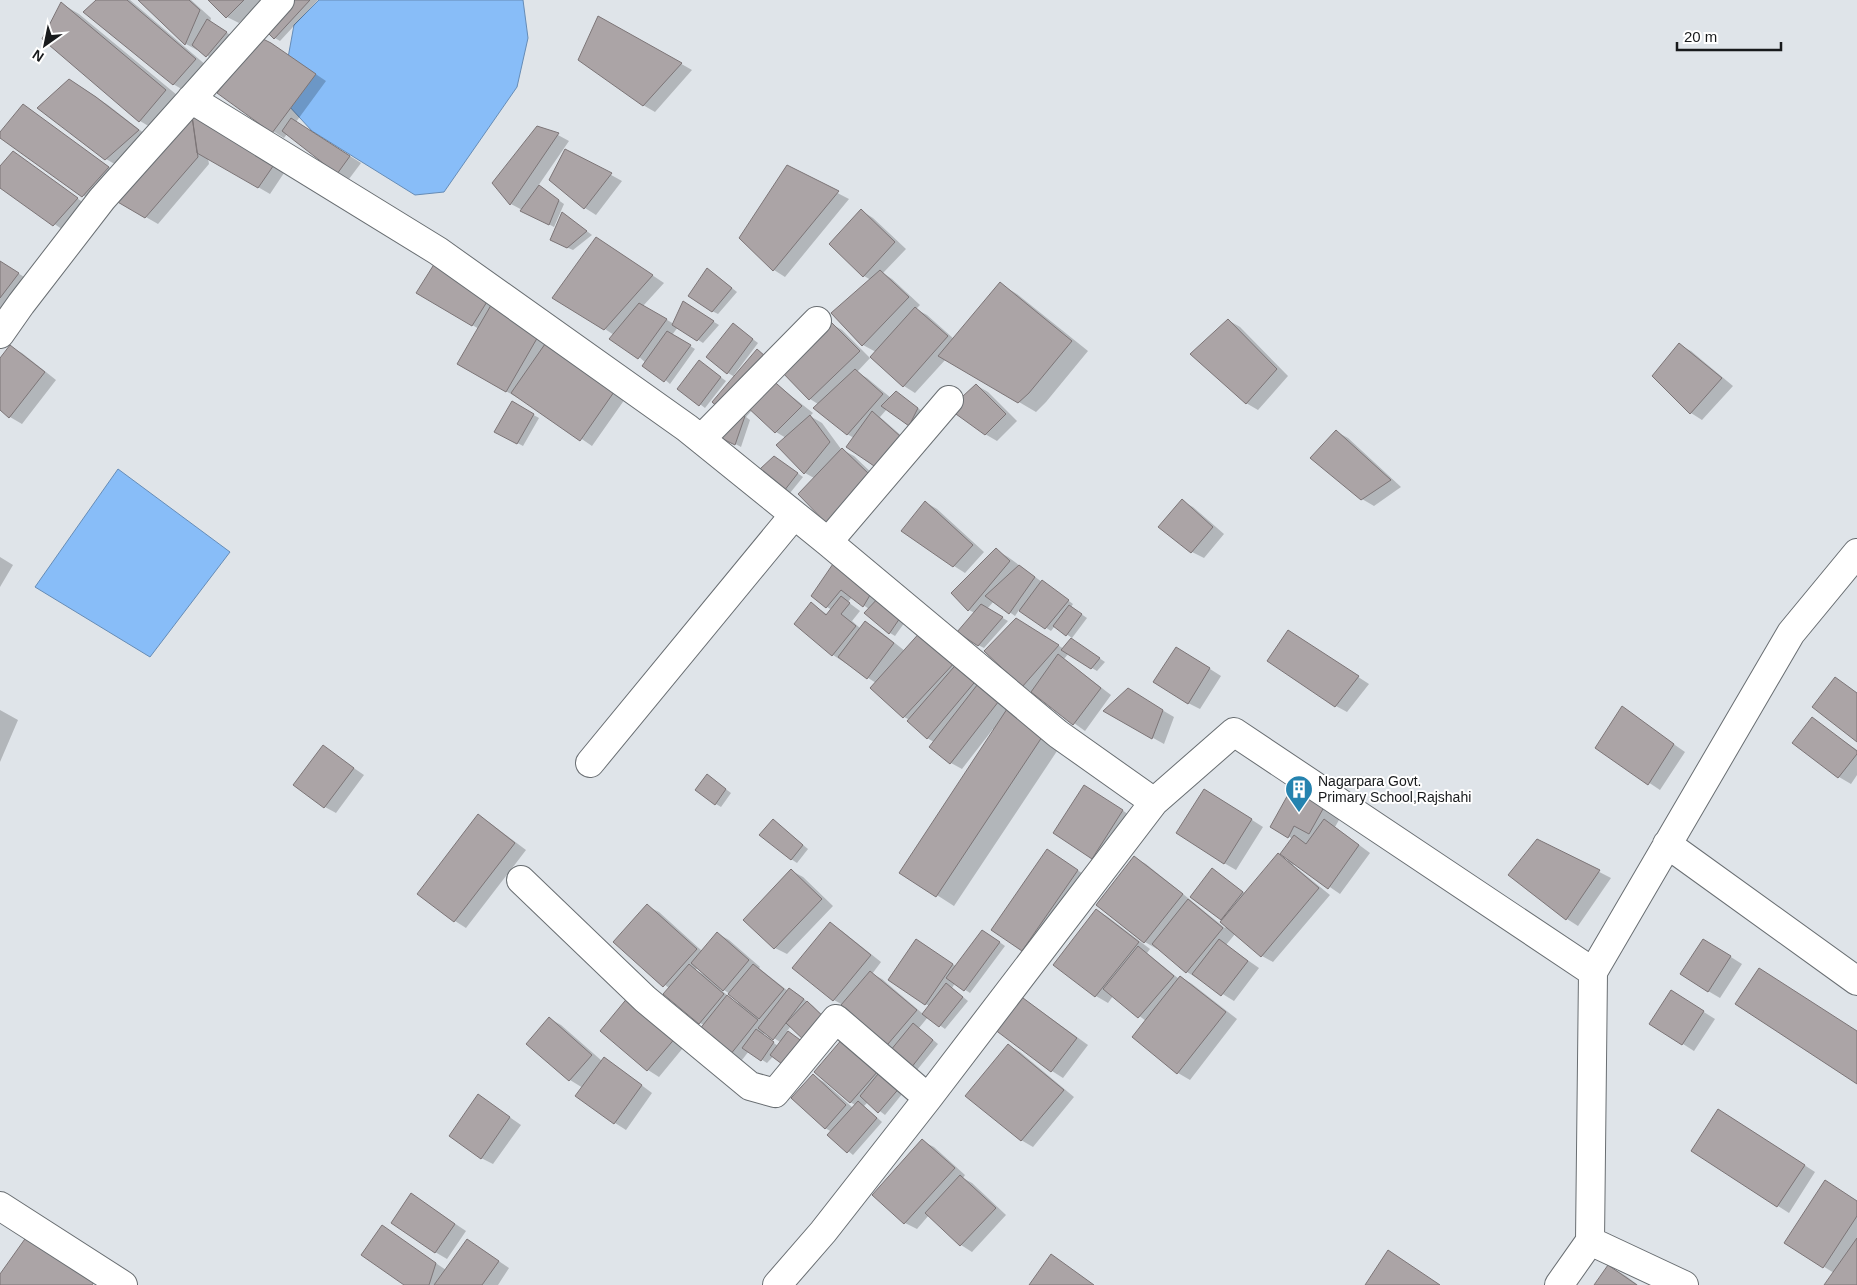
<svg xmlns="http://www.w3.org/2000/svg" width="1857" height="1285" font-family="Helvetica,sans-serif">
  <rect width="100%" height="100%" fill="#dfe4e9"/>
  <!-- water -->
  <path fill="#88bdf8" stroke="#668cb6" d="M 319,0 L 523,0 L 528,38 L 517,87 L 444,192 L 415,195 L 312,131 L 288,105 L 283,85 L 294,25 Z
    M 118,469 L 230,552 L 150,657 L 35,587 Z"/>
  <!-- shadow -->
  <path fill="#0003" fill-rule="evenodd" d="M 98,0 L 130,0 L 207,66 L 185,91 L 173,84 Z
    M 140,0 L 191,0 L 211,18 L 210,22 L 232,36 L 212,59 L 198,49 L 197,50 L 186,44 Z
    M 210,0 L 263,0 L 239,23 L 227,17 Z
    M 291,0 L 318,0 L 280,41 L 275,38 Z
    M 62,4 L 79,14 L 183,100 L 157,131 L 140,121 Z
    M 599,17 L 692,70 L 655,112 L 643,105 Z
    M 271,44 L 326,81 L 296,122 L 361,163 L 349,179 L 338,173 L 287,134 L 284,138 L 273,131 Z
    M 81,87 L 108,105 L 150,138 L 118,166 L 106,159 L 39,108 Z
    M 23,106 L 119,174 L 94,203 L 0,136 Z
    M 192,117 L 288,167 L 270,194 L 208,158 L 209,164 L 158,224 L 118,201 Z
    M 537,128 L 558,135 L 569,141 L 538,186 L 564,204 L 554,227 L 511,204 Z
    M 566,150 L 622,181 L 596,215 L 585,208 L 550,179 Z
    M 13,152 L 88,206 L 66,232 L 0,186 L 0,168 Z
    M 787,167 L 849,199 L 785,277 L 774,270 Z
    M 862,211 L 873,218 L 906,249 L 883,273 L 892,279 L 920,305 L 916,309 L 927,315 L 954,339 L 1000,284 L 1017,294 L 1088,351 L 1046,402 L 1036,412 L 946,359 L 915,393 L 904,386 L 871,357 L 857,372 L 867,378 L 891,398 L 902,396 L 923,412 L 914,428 L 887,409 L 880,417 L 912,445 L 854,438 L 847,434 L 818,404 L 810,399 L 784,373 L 775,383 L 813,413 L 810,416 L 822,423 L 841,449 L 854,456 L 881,482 L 814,478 L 805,473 L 786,438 L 776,432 L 752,410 L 746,417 L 750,420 L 741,447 L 719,435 L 735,377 L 728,373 L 738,328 L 758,343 L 734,375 L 736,376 L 757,351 L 769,357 L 830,323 L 842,330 L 870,358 L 876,352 L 863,345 L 833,313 L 871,280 L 864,276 Z
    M 568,217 L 592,235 L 573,250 L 557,243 Z
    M 607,245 L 664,283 L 643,306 L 674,324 L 683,303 L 719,325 L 703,343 L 678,327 L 672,335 L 695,349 L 670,384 L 614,335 L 605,329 Z
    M 438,260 L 554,336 L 548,347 L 625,399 L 592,446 L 519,396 L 518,398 L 459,364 L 479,329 L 418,293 Z
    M 0,262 L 29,280 L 0,320 Z
    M 713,273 L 737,292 L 718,314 L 712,311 Z
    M 1228,320 L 1240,327 L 1288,376 L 1258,410 L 1246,403 Z
    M 1679,345 L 1691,351 L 1733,386 L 1702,420 L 1691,413 Z
    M 10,347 L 22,353 L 56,380 L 22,424 L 10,417 L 0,408 L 0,360 Z
    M 704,365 L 726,381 L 705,408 L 679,388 Z
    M 976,385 L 988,392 L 1017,421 L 997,441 L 985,434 Z
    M 512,403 L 539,418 L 523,446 L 496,431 Z
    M 1337,432 L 1348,438 L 1401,487 L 1374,506 L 1362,499 Z
    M 780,461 L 803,477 L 790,493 L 785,490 Z
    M 1182,501 L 1193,507 L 1224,534 L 1204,558 L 1192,552 Z
    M 925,502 L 937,509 L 984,552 L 965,573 L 954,566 Z
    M 996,550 L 1008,557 L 1042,582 L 1047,585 L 1073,604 L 1071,607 L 1087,618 L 1072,638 L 1055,626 L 1051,631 L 1019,610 L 1015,616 L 994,601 L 987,609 L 1008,621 L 984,648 L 978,645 L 975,613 L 969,610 Z
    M 0,557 L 13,565 L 0,587 Z
    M 835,562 L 907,619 L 895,636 L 890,633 L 869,609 L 852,597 L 848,602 L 860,611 L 852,621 L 861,629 L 866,622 L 877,629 L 905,651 L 923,631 L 1061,745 L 954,906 L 901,872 L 995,730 L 993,729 L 962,769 L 951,763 L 934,742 L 927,738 L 910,720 L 904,717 L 876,683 L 833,655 L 812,604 L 828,615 L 832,610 L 827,607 Z
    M 1028,626 L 1064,649 L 1077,643 L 1105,662 L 1097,671 L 1068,654 L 1064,659 L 1111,695 L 1085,731 L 1023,686 Z
    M 1300,639 L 1369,684 L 1347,712 L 1336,706 Z
    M 1188,655 L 1221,676 L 1200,709 L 1188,703 Z
    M 1128,690 L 1174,717 L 1164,744 L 1105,711 Z
    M 1622,708 L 1685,752 L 1660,790 L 1597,748 Z
    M 0,710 L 18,720 L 0,762 Z
    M 1812,719 L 1857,750 L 1857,775 L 1851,784 L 1839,777 L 1794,743 Z
    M 323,747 L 364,775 L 336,813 L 325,807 Z
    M 712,779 L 731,793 L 721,807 L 716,804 Z
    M 1296,783 L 1344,811 L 1335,827 L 1370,853 L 1340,894 L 1295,863 L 1293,865 L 1330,895 L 1273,962 L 1262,956 L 1235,934 L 1226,945 L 1259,968 L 1234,1001 L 1187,972 L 1158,947 L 1157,949 L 1145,942 L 1098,904 L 1135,858 L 1146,864 L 1225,928 L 1227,926 L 1223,920 L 1192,896 L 1213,870 L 1246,894 L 1278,855 L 1288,861 L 1293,839 L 1271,827 Z
    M 1096,793 L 1134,818 L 1104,864 L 1092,858 Z
    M 1216,797 L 1263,827 L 1236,870 L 1224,863 Z
    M 478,816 L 490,823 L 526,850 L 466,928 L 455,921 L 419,894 Z
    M 773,820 L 808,849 L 797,863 L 791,859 Z
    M 1537,840 L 1611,878 L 1578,926 L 1567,919 L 1510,875 Z
    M 1058,857 L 1089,878 L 1034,957 L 993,929 Z
    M 792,871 L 803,877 L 833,906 L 787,954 L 775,948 Z
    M 647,906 L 659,912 L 702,951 L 717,933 L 729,940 L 760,967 L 759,968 L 788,991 L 795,992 L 813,1006 L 832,1025 L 791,1026 L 787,1031 L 793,1035 L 767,1063 L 749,1051 L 738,1065 L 704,1025 L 700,1023 L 670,989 L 614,942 ZM 697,968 L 703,972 L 703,974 L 696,970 ZM 721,988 L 730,994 L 743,1004 L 742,1005 L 734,1001 L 720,989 ZM 765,1032 L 780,1042 L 778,1046 L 763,1035 Z
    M 1097,910 L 1108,917 L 1150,949 L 1147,953 L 1179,979 L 1181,977 L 1192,984 L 1237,1019 L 1190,1080 L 1178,1073 L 1133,1037 L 1146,1021 L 1113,996 L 1108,1003 L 1096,996 L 1055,964 Z
    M 830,924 L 842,931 L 881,962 L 872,974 L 882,979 L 923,1014 L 930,1006 L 925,1004 L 927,947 L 957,967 L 988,934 L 1005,946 L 970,993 L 955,983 L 952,988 L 968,1001 L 945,1029 L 928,1017 L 919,1028 L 938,1044 L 913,1075 L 843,1005 L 834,1000 Z
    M 1715,947 L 1742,964 L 1720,998 L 1708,991 Z
    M 1020,996 L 1088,1045 L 1063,1078 L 1052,1071 L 996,1029 Z
    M 629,998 L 687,1043 L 659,1077 L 648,1070 Z
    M 1683,999 L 1715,1019 L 1694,1051 L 1683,1044 Z
    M 549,1018 L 561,1025 L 602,1061 L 604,1059 L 616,1066 L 652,1093 L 626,1130 L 615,1123 L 583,1088 L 570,1080 L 527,1044 Z
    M 849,1033 L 911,1083 L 885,1115 L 868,1102 L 864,1106 L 882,1122 L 853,1155 L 829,1135 L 832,1132 L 825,1128 L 813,1076 L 824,1082 L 853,1108 L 855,1105 L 850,1102 Z
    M 1008,1045 L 1020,1052 L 1074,1097 L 1033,1147 L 1021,1140 Z
    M 479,1096 L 521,1125 L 493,1164 L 481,1158 Z
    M 1730,1117 L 1815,1172 L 1789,1213 L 1778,1206 Z
    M 922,1141 L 934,1147 L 965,1175 L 963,1178 L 972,1183 L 1006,1215 L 972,1252 L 961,1245 L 929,1215 L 917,1229 L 905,1223 Z
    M 412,1195 L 466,1231 L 447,1259 L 435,1252 Z
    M 1857,1201 L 1857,1285 L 1826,1285 L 1834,1273 L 1786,1243 Z
    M 382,1227 L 446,1270 L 478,1247 L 509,1268 L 498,1285 L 406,1285 Z
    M 1609,1266 L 1626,1276 L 1638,1285 L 1595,1285 Z"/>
  <!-- building -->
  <path fill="#aba4a6" stroke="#7c7577" d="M 96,0 L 127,0 L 196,59 L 173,85 L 83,12 Z
    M 138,0 L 189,0 L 200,10 L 185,45 Z
    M 208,0 L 244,0 L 226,18 Z
    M 289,0 L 310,0 L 274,39 L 263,28 Z
    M 61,2 L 166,90 L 139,122 L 42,39 Z
    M 598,16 L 682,63 L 643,106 L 578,60 Z
    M 207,19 L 227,32 L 206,57 L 192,45 Z
    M 259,37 L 271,43 L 316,74 L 272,133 L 217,93 Z
    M 69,79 L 96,97 L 139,130 L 105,160 L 37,108 Z
    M 23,104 L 109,167 L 82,197 L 0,138 L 0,132 Z
    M 192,116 L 198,157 L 145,218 L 116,201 Z
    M 192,116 L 278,159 L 258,188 L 197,153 Z
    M 291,118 L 350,156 L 337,174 L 282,131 Z
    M 537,126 L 559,133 L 510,205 L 492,183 Z
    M 565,149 L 612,173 L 584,209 L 549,180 Z
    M 13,151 L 78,198 L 53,226 L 0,188 L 0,166 Z
    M 787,165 L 839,191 L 773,271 L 739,238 Z
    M 539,185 L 559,200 L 549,225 L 520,211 Z
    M 861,209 L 895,242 L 863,277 L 829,244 Z
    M 562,212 L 587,231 L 567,248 L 550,240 Z
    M 596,237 L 653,275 L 604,330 L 552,298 Z
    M 438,258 L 493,292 L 472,326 L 416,293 Z
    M 0,261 L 19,273 L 0,298 Z
    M 707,268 L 732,288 L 712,312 L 688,296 Z
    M 880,270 L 909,297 L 862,346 L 831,313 Z
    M 1000,282 L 1072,341 L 1029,393 L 1018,403 L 938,356 Z
    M 494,300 L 543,328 L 506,392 L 457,364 Z
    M 683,301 L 714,321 L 697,341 L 672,325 Z
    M 639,303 L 667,319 L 638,359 L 609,339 Z
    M 915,307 L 948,336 L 903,387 L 870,357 Z
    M 1228,319 L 1277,369 L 1246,404 L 1190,354 Z
    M 830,321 L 860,351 L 809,400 L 780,370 Z
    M 733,323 L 753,339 L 727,374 L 706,357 Z
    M 667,331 L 691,345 L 664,382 L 642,366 Z
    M 1679,343 L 1722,378 L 1690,414 L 1652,376 Z
    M 545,344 L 614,392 L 580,441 L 511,393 Z
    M 10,345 L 45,372 L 9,418 L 0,410 L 0,358 Z
    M 757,349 L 774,364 L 729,417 L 712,402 Z
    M 699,360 L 721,377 L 699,406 L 677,389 Z
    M 855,369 L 883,394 L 847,435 L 813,408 Z
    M 769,377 L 802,406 L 775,433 L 744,404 Z
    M 976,384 L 1006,414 L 985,435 L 949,409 Z
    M 896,391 L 918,408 L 909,426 L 881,406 Z
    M 512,401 L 534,414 L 517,444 L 494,432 Z
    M 872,411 L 901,437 L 877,468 L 846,447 Z
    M 735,412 L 745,416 L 735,445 L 717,436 Z
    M 810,415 L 830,442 L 804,474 L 776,445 Z
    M 1336,430 L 1391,480 L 1361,500 L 1310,458 Z
    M 842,448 L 870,475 L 828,525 L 798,494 Z
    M 774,456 L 798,473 L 784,491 L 760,469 Z
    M 1182,499 L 1213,527 L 1191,553 L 1158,527 Z
    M 925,501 L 973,545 L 953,567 L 901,531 Z
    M 996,548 L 1010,561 L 968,611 L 951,593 Z
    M 835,561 L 873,590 L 863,607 L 841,590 L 826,608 L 811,596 Z
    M 1019,565 L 1035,577 L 1009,614 L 985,596 Z
    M 1042,580 L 1069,600 L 1045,629 L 1019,611 Z
    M 881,595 L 902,615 L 889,634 L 864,613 Z
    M 841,596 L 850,603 L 841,614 L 856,626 L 832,656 L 794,624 L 811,602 L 826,615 Z
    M 981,604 L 1003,617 L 978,646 L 957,632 Z
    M 1069,605 L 1082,614 L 1066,636 L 1053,626 Z
    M 1016,618 L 1059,645 L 1022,687 L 984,651 Z
    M 865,621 L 894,643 L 867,679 L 838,657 Z
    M 923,629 L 957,660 L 903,718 L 870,688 Z
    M 1288,630 L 1359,676 L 1335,707 L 1267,661 Z
    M 1071,638 L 1100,658 L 1091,669 L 1061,650 Z
    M 1176,647 L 1210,668 L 1188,704 L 1153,682 Z
    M 1058,654 L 1101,688 L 1073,725 L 1031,692 Z
    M 960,660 L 979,677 L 927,739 L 907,721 Z
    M 1835,677 L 1857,693 L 1857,742 L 1812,707 Z
    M 981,680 L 1002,697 L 950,764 L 929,747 Z
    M 1128,688 L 1163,710 L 1152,739 L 1103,711 Z
    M 1622,706 L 1674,744 L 1648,785 L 1595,748 Z
    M 1007,709 L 1044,734 L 936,897 L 899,873 Z
    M 1812,717 L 1857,751 L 1857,754 L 1838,778 L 1792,743 Z
    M 323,745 L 354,768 L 324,808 L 293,785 Z
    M 707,774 L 726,789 L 715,805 L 695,790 Z
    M 1295,782 L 1328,800 L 1309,834 L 1294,826 L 1288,838 L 1270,827 Z
    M 1084,785 L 1123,810 L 1092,859 L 1053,833 Z
    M 1204,789 L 1252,819 L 1224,864 L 1176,833 Z
    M 478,814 L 515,843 L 454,922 L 417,894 Z
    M 773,819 L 803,845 L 791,860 L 759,835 Z
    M 1324,819 L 1359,845 L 1328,889 L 1280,854 L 1294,835 L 1306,844 Z
    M 1537,839 L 1600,870 L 1566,920 L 1508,875 Z
    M 1047,849 L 1078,870 L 1022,951 L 991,930 Z
    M 1278,853 L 1319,888 L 1261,957 L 1220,922 Z
    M 1134,856 L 1183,894 L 1144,943 L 1096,905 Z
    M 1212,868 L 1243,892 L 1221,920 L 1190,897 Z
    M 791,869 L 822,899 L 774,949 L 743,920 Z
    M 1188,899 L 1223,928 L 1186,973 L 1152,944 Z
    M 647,904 L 697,949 L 663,987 L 613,942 Z
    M 1096,909 L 1139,942 L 1095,997 L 1053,965 Z
    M 830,922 L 871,955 L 833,1001 L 792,968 Z
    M 982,930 L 1000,942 L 964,991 L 946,978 Z
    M 717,932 L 749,960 L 723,991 L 691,963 Z
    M 916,939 L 953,964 L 925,1005 L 888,980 Z
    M 1219,939 L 1248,961 L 1221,996 L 1192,974 Z
    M 1703,939 L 1731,956 L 1708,992 L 1680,974 Z
    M 1138,946 L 1174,976 L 1138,1018 L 1103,989 Z
    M 689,964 L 724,994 L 699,1024 L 663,994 Z
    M 753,964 L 784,989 L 759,1019 L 728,994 Z
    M 1759,968 L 1857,1031 L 1857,1084 L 1735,1004 Z
    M 870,971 L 917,1010 L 882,1051 L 835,1012 Z
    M 1180,976 L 1226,1012 L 1177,1074 L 1132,1037 Z
    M 946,983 L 963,997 L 939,1027 L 922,1014 Z
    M 789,988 L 804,999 L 773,1040 L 758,1028 Z
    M 1671,990 L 1704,1011 L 1682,1045 L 1649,1024 Z
    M 727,995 L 758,1020 L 726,1060 L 695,1035 Z
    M 1019,995 L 1077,1038 L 1051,1072 L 994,1029 Z
    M 629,996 L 677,1036 L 647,1071 L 600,1031 Z
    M 807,1001 L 828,1021 L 807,1043 L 786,1023 Z
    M 549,1017 L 592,1055 L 569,1081 L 526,1044 Z
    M 913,1023 L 933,1040 L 907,1073 L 886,1056 Z
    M 756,1029 L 774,1042 L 761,1061 L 742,1048 Z
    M 788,1031 L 807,1045 L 790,1070 L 770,1055 Z
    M 849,1031 L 885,1063 L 850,1103 L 814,1072 Z
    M 1008,1044 L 1064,1090 L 1021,1141 L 965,1096 Z
    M 604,1057 L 642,1085 L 614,1124 L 575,1096 Z
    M 887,1063 L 907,1079 L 878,1113 L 860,1096 Z
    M 813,1074 L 846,1105 L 825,1129 L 791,1098 Z
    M 478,1094 L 510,1117 L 481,1159 L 449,1136 Z
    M 858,1101 L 877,1118 L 847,1153 L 827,1135 Z
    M 1718,1109 L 1805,1165 L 1777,1207 L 1691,1151 Z
    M 922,1139 L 955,1168 L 904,1224 L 872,1195 Z
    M 960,1175 L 996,1208 L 960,1246 L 925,1213 Z
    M 1825,1180 L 1857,1201 L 1857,1216 L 1823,1268 L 1784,1243 Z
    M 411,1193 L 455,1224 L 435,1253 L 391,1223 Z
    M 382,1225 L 436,1263 L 429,1285 L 404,1285 L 361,1255 Z
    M 32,1229 L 99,1275 L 92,1285 L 0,1285 L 0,1274 Z
    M 1857,1238 L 1857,1285 L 1824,1285 Z
    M 467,1239 L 499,1261 L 482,1285 L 434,1285 Z
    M 1388,1250 L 1440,1285 L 1365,1285 Z
    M 1051,1254 L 1094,1285 L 1029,1285 Z
    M 1608,1265 L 1637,1285 L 1594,1285 Z"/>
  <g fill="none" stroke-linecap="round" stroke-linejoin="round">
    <!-- minor casing -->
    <g stroke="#696e72" stroke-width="30">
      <path id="minor" d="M 191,99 L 438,251 L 687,428 L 828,542 L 1058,734 L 1154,802 L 1234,732 L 1593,972
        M 0,334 L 21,304 L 102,199 L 280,0
        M 701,439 L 817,321
        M 828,542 L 949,400
        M 590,763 L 794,515
        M 1667,844 L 1857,981
        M 521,880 L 645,999 L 750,1086 L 775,1093 L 836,1019 L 928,1098
        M 0,1206 L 123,1285
        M 1590,1241 L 1684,1285
        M 777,1285 L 823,1232 L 928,1098 L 1154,802
        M 1559,1285 L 1590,1241 L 1593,972 L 1791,633 L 1857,553"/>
    </g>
    <!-- minor -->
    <use href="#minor" stroke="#fff" stroke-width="28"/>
  </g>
  <!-- icons -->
  <defs>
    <g id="building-pin" transform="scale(1.4375)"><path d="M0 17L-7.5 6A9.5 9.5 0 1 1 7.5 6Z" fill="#2583af" stroke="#fff"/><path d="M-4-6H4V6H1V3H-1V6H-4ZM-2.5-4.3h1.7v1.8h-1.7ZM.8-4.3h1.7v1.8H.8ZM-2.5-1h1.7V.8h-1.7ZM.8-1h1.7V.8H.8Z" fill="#fff"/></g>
  </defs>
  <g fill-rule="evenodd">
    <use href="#building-pin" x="1299" y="789"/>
  </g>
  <g text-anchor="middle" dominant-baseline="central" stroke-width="4" stroke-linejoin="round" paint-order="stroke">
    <!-- poi labels -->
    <g font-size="14" fill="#181a1c" stroke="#fff" text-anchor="start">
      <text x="1318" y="781">Nagarpara Govt.<tspan x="1318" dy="16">Primary School,Rajshahi</tspan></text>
    </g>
  </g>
  <!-- north arrow -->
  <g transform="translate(45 45) rotate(213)" stroke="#ffffff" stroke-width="4" paint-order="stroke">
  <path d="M0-4L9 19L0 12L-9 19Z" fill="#181a1c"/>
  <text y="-8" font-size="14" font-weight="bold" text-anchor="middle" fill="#181a1c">N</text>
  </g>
  <!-- scale -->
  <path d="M1677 42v8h104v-8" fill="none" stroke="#181a1c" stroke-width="2.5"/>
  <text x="1684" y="42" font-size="15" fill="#181a1c" stroke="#ffffff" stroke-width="4" paint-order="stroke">20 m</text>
</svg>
